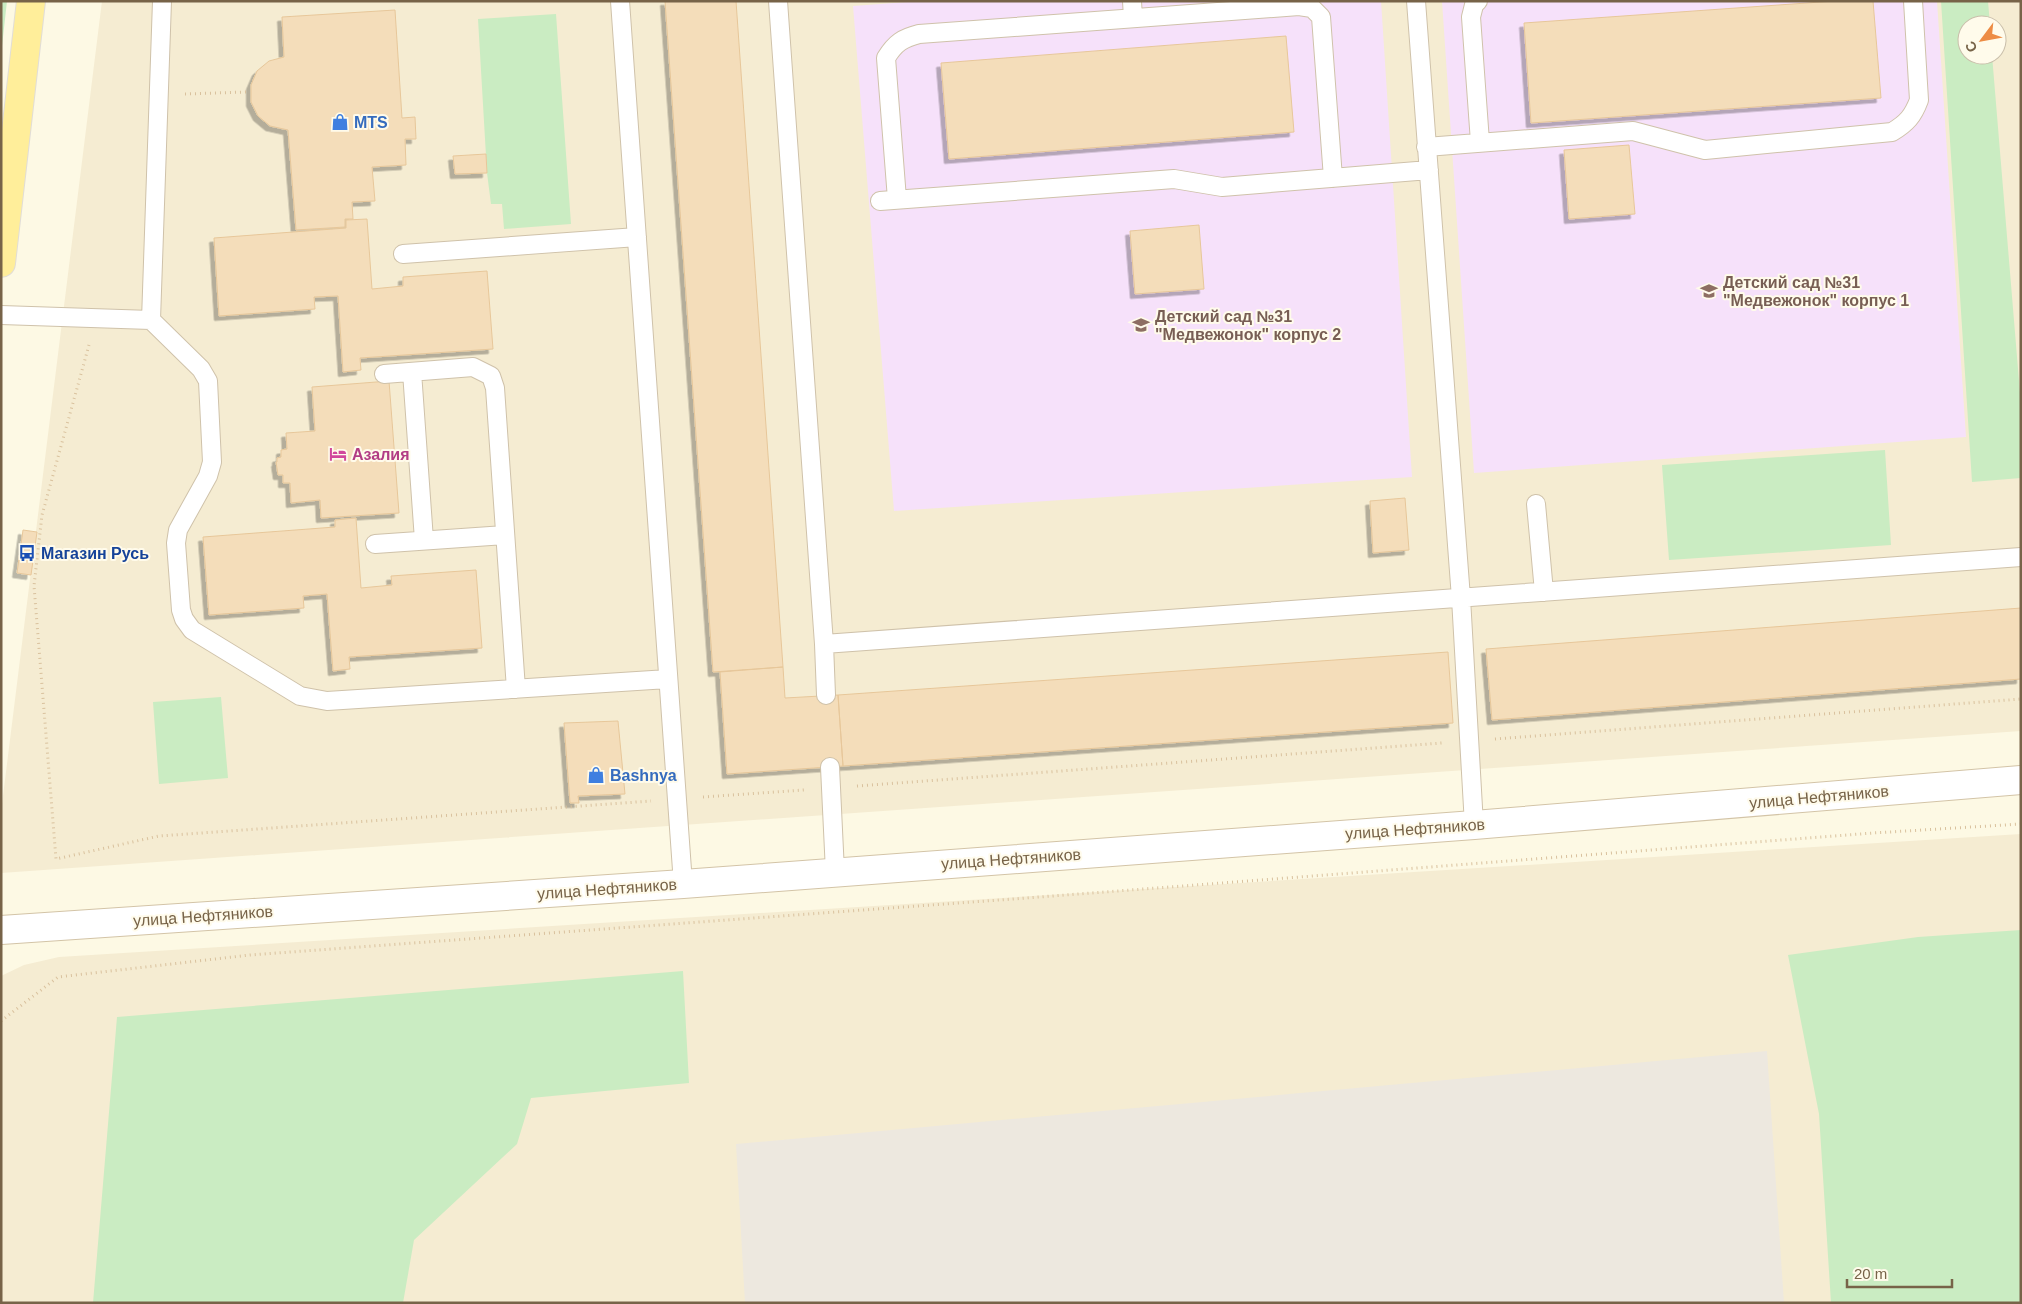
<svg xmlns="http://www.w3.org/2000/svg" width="2022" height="1304" font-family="Arial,sans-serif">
  <defs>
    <filter id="shadow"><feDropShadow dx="-4.5" dy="4.5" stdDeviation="0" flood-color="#0004"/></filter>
  </defs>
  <rect width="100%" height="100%" fill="#fdf9e4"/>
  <!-- residential -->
  <path fill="#f5ecd2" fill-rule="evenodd" d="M 102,1 L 2021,1 L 2021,731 L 1,873 L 1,812 ZM 1967,25 L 1997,25 L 1997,55 L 1967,55 Z
    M 2021,834 L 2021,1303 L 1,1303 L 1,976 L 24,965 L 59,957 Z"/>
  <!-- industrial -->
  <path fill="#ede8df" d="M 1767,1051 L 1784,1303 L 745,1303 L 736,1144 Z"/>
  <!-- education -->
  <path fill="#f6e1fa" d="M 921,1 L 1381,1 L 1412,477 L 894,511 L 853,6 Z
    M 1442,1 L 1937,1 L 1966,437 L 1474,473 Z"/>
  <!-- green -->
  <path fill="#caecc2" d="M 1,1 L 7,1 L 1,55 Z
    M 1941,1 L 1988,1 L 1990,25 L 1967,25 L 1967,55 L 1992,55 L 2021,405 L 2021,478 L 1972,482 Z
    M 556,14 L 571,224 L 504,229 L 502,204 L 491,204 L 487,173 L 478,19 Z
    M 1885,450 L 1891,545 L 1669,560 L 1662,465 Z
    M 221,697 L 228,778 L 159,784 L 153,702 Z
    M 2021,930 L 2021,1303 L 1831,1303 L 1819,1114 L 1788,955 L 1918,937 Z
    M 683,971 L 689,1083 L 531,1098 L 517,1144 L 414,1240 L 403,1303 L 93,1303 L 117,1017 Z"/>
  <!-- building -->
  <path fill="#f4ddba" stroke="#e7c79a" filter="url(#shadow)" d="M 665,1 L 736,1 L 783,667 L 713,672 Z
    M 1835,1 L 1873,1 L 1881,98 L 1531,123 L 1524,23 Z
    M 395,10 L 402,118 L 415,117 L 416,139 L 405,139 L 406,165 L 372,167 L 375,201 L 352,202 L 353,219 L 345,219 L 345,227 L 296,230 L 288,130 L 270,126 L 258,116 L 251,102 L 251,85 L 257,71 L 269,61 L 284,57 L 282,17 Z
    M 1286,36 L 1294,132 L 949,159 L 941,63 Z
    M 1629,145 L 1635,214 L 1569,219 L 1564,150 Z
    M 486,154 L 487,173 L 455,174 L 453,156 Z
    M 367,219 L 372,289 L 403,286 L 403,277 L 487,271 L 493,349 L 360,358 L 361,370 L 343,372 L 338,296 L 314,297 L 315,309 L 219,316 L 214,238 L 346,228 L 346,220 Z
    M 1199,225 L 1204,289 L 1135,294 L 1130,231 Z
    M 389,381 L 399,513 L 321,518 L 320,500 L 291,503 L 290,483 L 283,483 L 283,475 L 278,475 L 276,462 L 277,462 L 277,458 L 281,457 L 281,450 L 287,449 L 286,433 L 315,431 L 312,387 Z
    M 1405,498 L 1409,550 L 1373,553 L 1370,501 Z
    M 356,518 L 361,588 L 392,585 L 391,576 L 476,570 L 482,648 L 349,657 L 350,669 L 333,671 L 327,594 L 303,596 L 304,608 L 209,615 L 203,537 L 335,527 L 335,520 Z
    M 23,530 L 37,532 L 31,575 L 17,573 Z
    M 2021,608 L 2021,679 L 1492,720 L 1486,649 Z
    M 1448,652 L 1453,723 L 843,766 L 838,695 Z
    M 783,667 L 785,698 L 838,695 L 843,766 L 727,774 L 720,672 Z
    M 618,721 L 625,794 L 578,796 L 579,803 L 570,803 L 564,723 Z"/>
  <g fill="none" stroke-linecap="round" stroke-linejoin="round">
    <!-- service casing -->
    <g stroke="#cfc2aa" stroke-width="20">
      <path id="service" d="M 620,1 L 683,884
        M 778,1 L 824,644 L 2021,557
        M 1132,1 L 1133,18
        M 1416,1 L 1461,598 L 1474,825
        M 1478,1 L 1474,5 L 1471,17 L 1480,142
        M 1426,147 L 1633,131 L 1705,150 L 1892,132 C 1907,123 1913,116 1919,100 L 1913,1
        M 897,199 L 886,58 C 895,43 903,38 919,34 L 1299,6 L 1312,8 L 1321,17 L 1333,178
        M 880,201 L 1174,179 L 1222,187 L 1429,170
        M 403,254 L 637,237
        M 1,315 L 151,320 L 201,369 L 208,381 L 212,462 L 208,476 L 178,530 L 176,543 L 181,610 L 184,619 L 192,630 L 300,696 L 327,701 L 668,679
        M 151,320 L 162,1
        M 412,372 L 424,540
        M 384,374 L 473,367 L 491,376 L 495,388 L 516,689
        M 1536,504 L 1544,592
        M 375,544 L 505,535
        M 824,644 L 826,695
        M 830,767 L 835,872"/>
    </g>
    <!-- secondary casing -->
    <g stroke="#d3c4a7" stroke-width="30">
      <path id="secondary" d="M 1,930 L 683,884 L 1474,825 L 2021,780"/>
    </g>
    <!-- primary casing -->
    <g stroke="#e1ddd7" stroke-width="30">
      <path id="primary" d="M 1,263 L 31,1"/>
    </g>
    <!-- path -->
    <path stroke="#d9c19d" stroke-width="3" stroke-dasharray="1 4" stroke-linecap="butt" d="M 185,94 L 246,92
      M 89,345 L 42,515 L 34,586 L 56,859 L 159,836 L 651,801
      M 1495,739 L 2021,699
      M 857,786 L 1442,743
      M 703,797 L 804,790
      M 1,1021 L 58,977 L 250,955 L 1013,899 L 1873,833 L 2021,824"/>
    <!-- service -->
    <use href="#service" stroke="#fff" stroke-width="18"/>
    <!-- secondary -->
    <use href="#secondary" stroke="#fff" stroke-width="28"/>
    <!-- primary -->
    <use href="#primary" stroke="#ffee9a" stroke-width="28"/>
  </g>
  <!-- icons -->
  <defs>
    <g id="shop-bare" transform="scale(1.35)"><path d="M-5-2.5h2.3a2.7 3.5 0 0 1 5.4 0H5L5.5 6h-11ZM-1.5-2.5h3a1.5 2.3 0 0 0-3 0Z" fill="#3f7fe0" stroke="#fffbeb" stroke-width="2.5" paint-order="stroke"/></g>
    <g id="school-bare" transform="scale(1.35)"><path d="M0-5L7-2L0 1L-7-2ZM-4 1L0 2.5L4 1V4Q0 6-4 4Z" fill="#8d6e63" stroke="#fffbeb" stroke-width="2.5" paint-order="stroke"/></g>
    <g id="hotel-bare" transform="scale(1.35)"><path d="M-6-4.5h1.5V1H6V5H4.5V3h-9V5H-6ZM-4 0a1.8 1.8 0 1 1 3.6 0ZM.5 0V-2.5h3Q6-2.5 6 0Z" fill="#d1479c" stroke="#fffbeb" stroke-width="2.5" paint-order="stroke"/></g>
    <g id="bus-bare" transform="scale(1.35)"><path d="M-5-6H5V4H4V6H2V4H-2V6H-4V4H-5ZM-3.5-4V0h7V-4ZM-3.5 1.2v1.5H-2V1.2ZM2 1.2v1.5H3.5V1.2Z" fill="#1a4fb4" stroke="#fffbeb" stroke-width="2.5" paint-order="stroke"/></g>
  </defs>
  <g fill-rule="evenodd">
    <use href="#shop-bare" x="340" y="122"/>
    <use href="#school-bare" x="1709" y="291"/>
    <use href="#school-bare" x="1141" y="325"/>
    <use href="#hotel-bare" x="338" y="454"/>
    <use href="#bus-bare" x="27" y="553"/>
    <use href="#shop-bare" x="596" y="775"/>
  </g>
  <g text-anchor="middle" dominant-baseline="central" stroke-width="4" stroke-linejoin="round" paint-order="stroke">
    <!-- shop labels -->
    <g font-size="16" font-weight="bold" fill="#366cbe" stroke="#fffbeb" text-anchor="start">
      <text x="354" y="122">MTS</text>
      <text x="610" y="775">Bashnya</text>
    </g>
    <!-- education labels -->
    <g font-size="16" font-weight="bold" fill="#785e54" stroke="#fffbeb" text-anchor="start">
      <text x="1723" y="282">Детский сад №31<tspan x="1723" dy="18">"Медвежонок" корпус 1</tspan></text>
      <text x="1155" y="316">Детский сад №31<tspan x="1155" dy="18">"Медвежонок" корпус 2</tspan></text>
    </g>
    <!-- hotel labels -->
    <g font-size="16" font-weight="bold" fill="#b23c85" stroke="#fffbeb" text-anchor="start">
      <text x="352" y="454">Азалия</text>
    </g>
    <!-- transit labels -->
    <g font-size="16" font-weight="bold" fill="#164399" stroke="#fffbeb" text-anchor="start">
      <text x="41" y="553">Магазин Русь</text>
    </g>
    <!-- street labels -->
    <g font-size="16" fill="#776348" stroke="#fffbeb">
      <text transform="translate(1819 797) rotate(-5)">улица Нефтяников</text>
      <text transform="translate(1415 829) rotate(-4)">улица Нефтяников</text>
      <text transform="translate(1011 859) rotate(-4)">улица Нефтяников</text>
      <text transform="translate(607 889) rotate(-4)">улица Нефтяников</text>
      <text transform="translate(203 916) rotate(-4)">улица Нефтяников</text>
    </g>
  </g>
  <!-- border -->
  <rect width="2022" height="1304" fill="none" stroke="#776348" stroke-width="5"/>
  <!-- north arrow -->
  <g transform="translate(1982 40) rotate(238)"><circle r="24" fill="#fffbeb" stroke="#c9beaa"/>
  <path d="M0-4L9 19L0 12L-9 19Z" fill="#ed8c44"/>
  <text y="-8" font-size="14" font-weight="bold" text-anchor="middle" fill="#776348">С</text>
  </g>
  <!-- scale -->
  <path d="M1847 1279v8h105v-8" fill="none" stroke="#776348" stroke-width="2.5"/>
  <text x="1854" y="1279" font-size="15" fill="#776348" stroke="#fffbeb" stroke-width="4" paint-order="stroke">20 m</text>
</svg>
